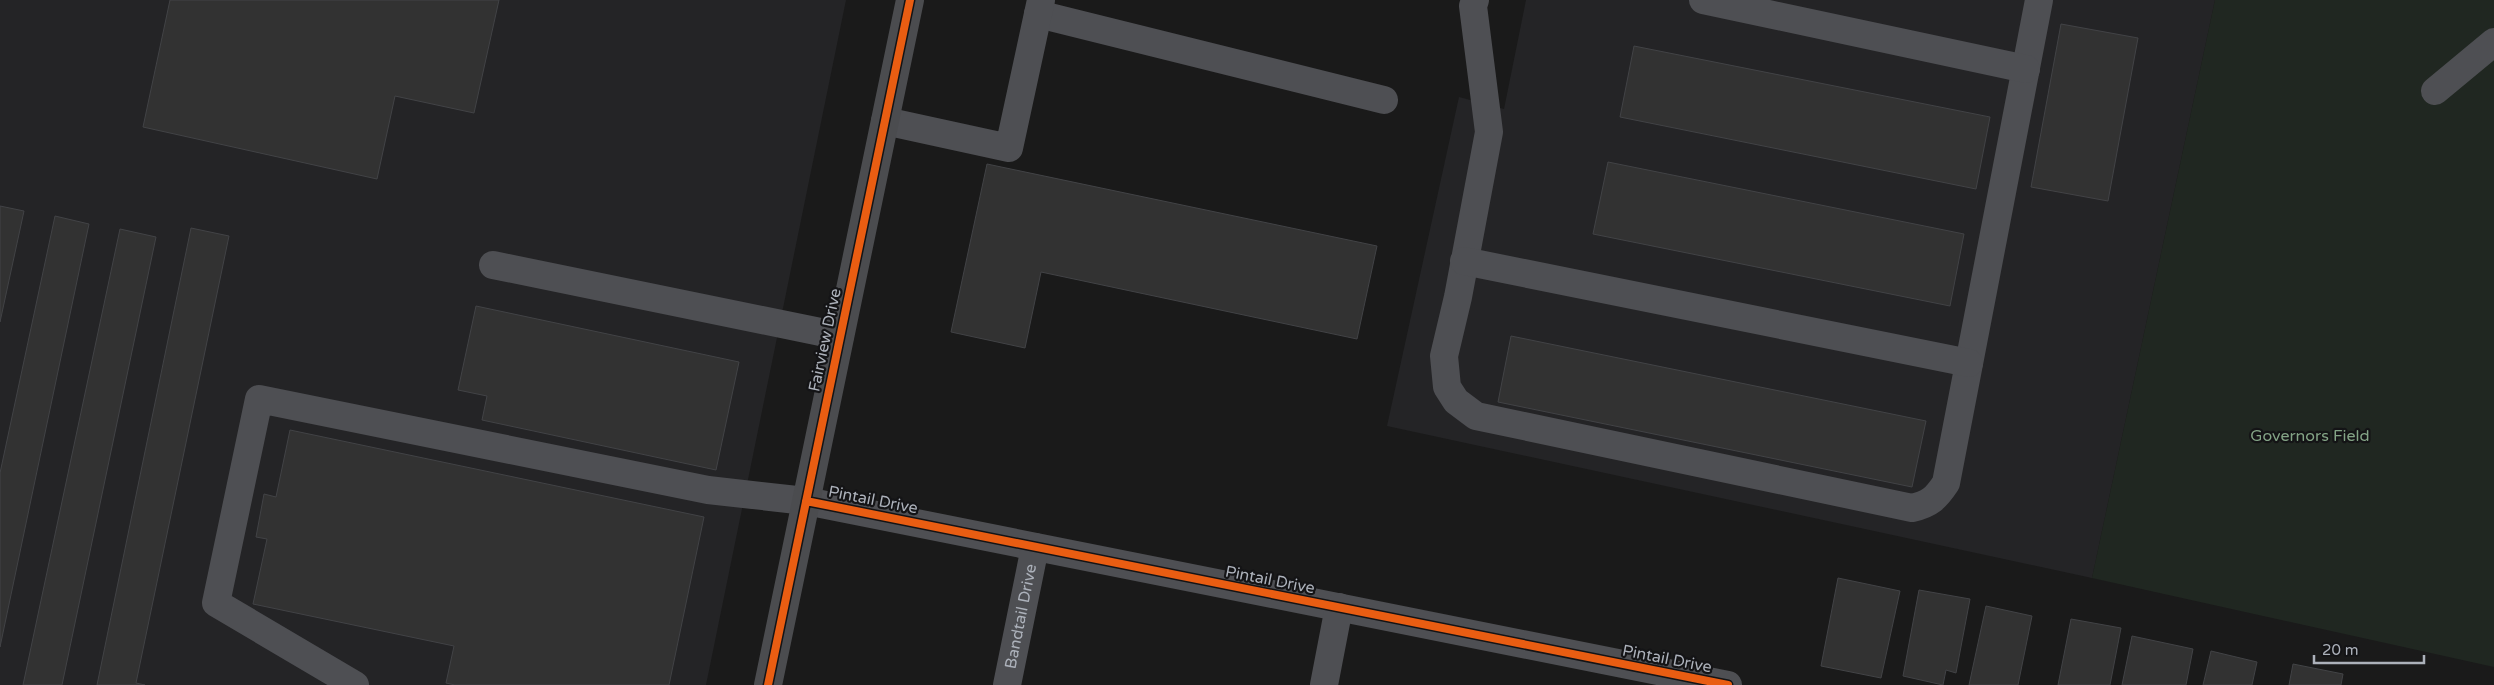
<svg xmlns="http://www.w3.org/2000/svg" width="2494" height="685" font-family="'Varela Round',sans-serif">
  <rect width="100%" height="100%" fill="#1a1a1a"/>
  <!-- built -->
  <path fill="#242426" d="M 0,0 L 846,0 L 706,685 L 0,685 Z
    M 1526,0 L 2215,0 L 2092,578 L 1387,426 L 1459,97 L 1504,109 Z"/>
  <!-- green -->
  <path fill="#202721" d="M 2215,0 L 2494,0 L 2494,667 L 2092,578 Z"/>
  <!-- building -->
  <path fill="#323232" stroke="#424346" d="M 170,0 L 499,0 L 474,113 L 395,96 L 377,179 L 143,127 Z
    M 2061,24 L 2138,38 L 2108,201 L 2031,187 Z
    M 1634,46 L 1990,117 L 1976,189 L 1620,117 Z
    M 1608,162 L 1964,234 L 1950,306 L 1593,234 Z
    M 987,164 L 1377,246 L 1357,339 L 1041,272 L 1025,348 L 951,332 Z
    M 0,206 L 24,211 L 0,322 Z
    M 55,216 L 89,224 L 0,647 L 0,473 Z
    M 191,228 L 229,236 L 136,683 L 145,685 L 97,685 Z
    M 120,229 L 156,237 L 62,685 L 23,685 Z
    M 476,306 L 739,362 L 716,470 L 482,420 L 487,396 L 458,390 Z
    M 1511,336 L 1926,421 L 1912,487 L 1498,402 Z
    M 290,430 L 704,517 L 669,685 L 455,685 L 446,683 L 454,646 L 253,604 L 267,539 L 256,537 L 264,494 L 276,497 Z
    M 1838,578 L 1900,591 L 1881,678 L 1821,666 Z
    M 1919,590 L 1970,599 L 1956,673 L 1946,670 L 1943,685 L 1903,676 Z
    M 1986,606 L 2032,616 L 2018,685 L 1969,685 Z
    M 2071,619 L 2121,628 L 2110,685 L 2058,685 Z
    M 2132,636 L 2193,649 L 2186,685 L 2122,685 Z
    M 2211,651 L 2257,662 L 2252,685 L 2203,685 Z
    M 2293,664 L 2343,674 L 2341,685 L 2289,685 Z"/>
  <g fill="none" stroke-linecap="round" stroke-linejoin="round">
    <!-- minor -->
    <g stroke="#4e4f53" stroke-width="28">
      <path d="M 1475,0 L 1473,6 L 1489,132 L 1458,297 L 1444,356 L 1447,387 L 1456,401 L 1476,416 L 1912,508 C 1930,504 1936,498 1946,483 L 2039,0"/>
      <path d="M 1703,0 L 2026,69"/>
      <path d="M 1038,14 L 1384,100"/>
      <path d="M 2435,91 L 2494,42"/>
      <path d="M 885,121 L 1009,148 L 1041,0"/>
      <path d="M 1464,261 L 1969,363"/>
      <path d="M 493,265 L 840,336"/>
      <path d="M 355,685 L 216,603 L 259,399 L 708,490 L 806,501 L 1728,685"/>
      <path id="s1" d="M 1007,685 L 1035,547"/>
      <path d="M 1324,685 L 1339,607"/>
    </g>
    <!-- major -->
    <path stroke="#4b4c4f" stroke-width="28" d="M 768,685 L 910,0"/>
    <!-- cycleway casing -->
    <g stroke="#141416" stroke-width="11">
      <path id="cycleway" d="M 806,501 L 1728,685
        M 768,685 L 910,0"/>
    </g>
    <!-- cycleway -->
    <use href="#cycleway" stroke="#e95d12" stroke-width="8"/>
  </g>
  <g text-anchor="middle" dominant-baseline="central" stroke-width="4.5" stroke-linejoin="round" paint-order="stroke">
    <!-- street labels -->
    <g font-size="16" fill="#acb1ba" stroke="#141416">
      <text transform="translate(825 340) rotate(-78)">Fairview Drive</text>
      <text transform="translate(873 500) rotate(11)">Pintail Drive</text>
      <text transform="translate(1270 580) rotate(11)">Pintail Drive</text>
      <text stroke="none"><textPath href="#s1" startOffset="70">Bandtail Drive</textPath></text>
      <text transform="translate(1667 659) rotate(11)">Pintail Drive</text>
    </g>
    <!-- park labels -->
    <g font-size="16" fill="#84a486" stroke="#141416">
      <text x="2310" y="436">Governors Field</text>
    </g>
  </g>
  <!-- scale -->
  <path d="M2314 655v8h110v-8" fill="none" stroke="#acb1ba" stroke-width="2.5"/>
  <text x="2322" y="655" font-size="15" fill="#acb1ba" stroke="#141416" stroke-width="4" paint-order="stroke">20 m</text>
</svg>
